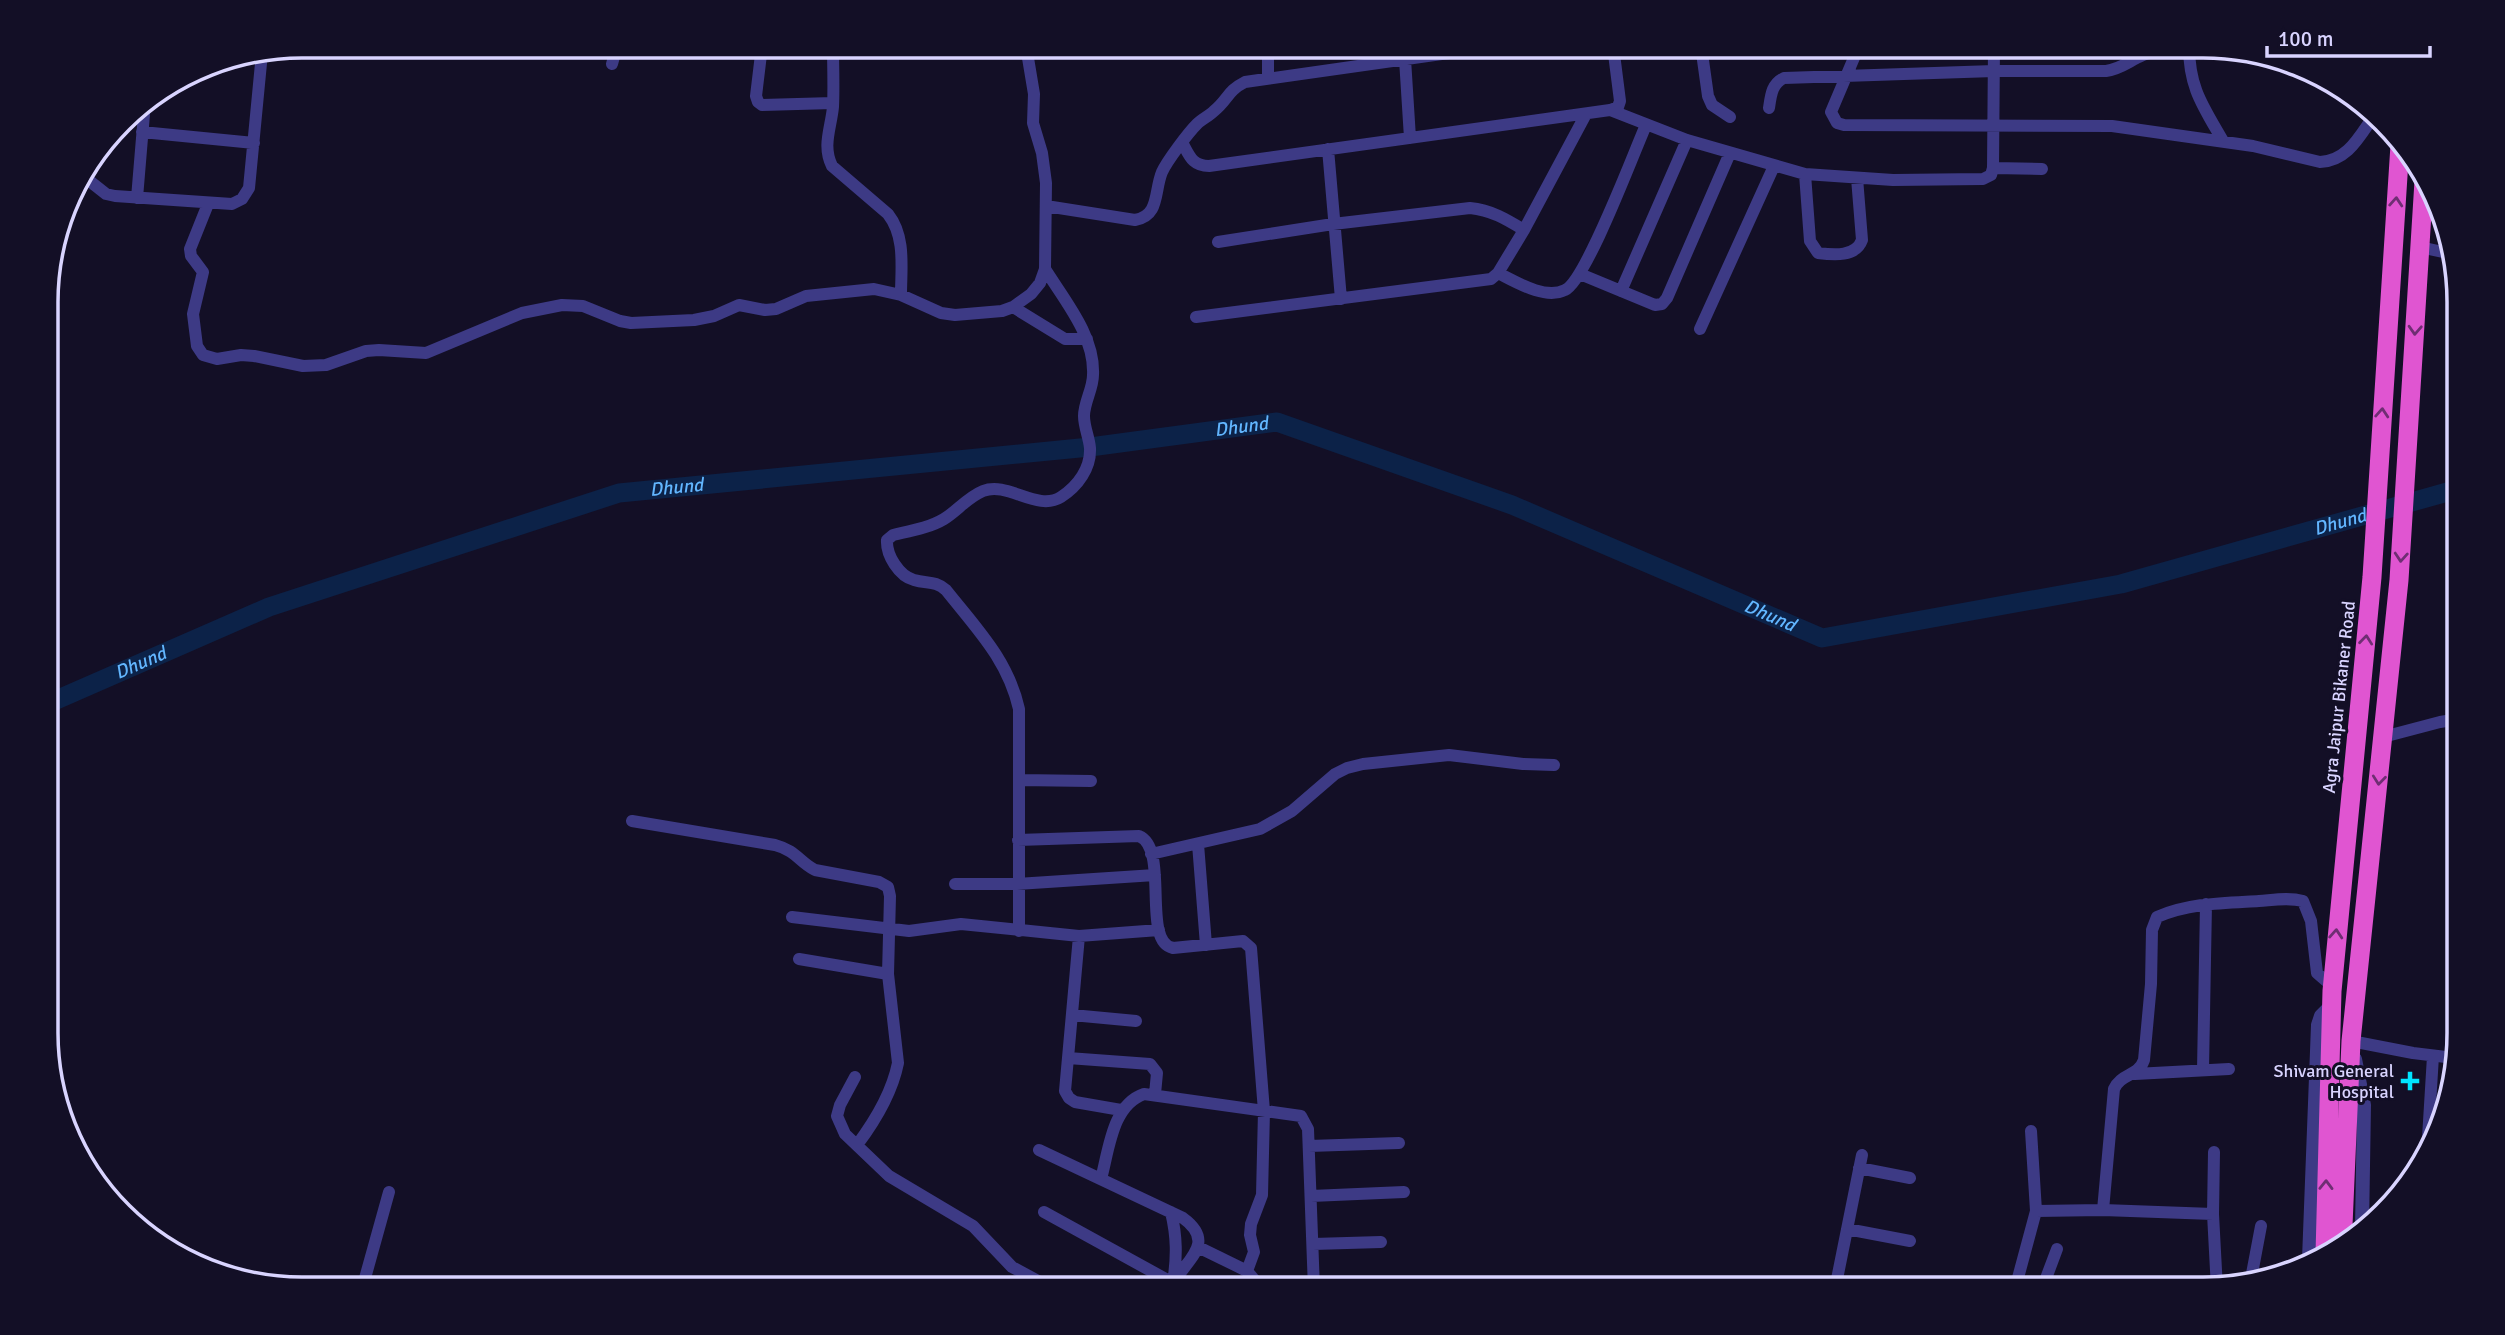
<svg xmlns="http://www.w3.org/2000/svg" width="2505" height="1335" font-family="Signika,sans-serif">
  <rect width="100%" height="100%" fill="#130f26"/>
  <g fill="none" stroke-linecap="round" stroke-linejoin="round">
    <!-- river -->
    <path stroke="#0c2248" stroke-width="19" id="s1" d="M 47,704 L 269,607 L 619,493 L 1090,447 L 1277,422 L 1512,505 L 1822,638 L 2121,584 L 2458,489"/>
    <!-- minor -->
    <path stroke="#3d3a85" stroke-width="12" d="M 762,46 L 756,96 L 758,102 L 762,105 L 833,103
      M 833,46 C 833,66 834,86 833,107 C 831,128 822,146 832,166 L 888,214 C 906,237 901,268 901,295
      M 1268,46 L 1268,77
      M 1701,46 L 1708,96 L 1712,105 L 1730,117
      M 1859,46 L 1831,112 L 1837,123 L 1844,125 L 2112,126 L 2253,146 L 2320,162 C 2346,161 2358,139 2371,120
      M 2189,46 C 2189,88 2203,106 2223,141
      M 459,52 L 461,46
      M 1405,59 L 1410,138
      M 612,64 L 617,46
      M 1769,108 C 1771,94 1772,84 1784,78 L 1994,71 L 2106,71 C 2121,69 2129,61 2143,55 C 2157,49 2174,52 2189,53
      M 1610,110 L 1687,140 L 1805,174 L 1893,180 L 1983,179 L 1991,175 L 1993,168 L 1994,46
      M 142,132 L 254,143
      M 1183,144 C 1190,157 1193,166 1209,166 L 1610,110 L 1618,107 L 1620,101 L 1613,46
      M 1328,149 L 1341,299
      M 1993,168 L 2042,169
      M 1805,174 L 1810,241 L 1818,253 C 1834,255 1856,257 1862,240 L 1857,178
      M 82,175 L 106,194 L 115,196 L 232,204 L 242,199 L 249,188 L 262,53
      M 137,198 L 145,102
      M 208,204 L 190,249 L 191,256 L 203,272 L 193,314 L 197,346 L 203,355 L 217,359 L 241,355 L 254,356 L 303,366 L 326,365 L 366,351 L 379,350 L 426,353 L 522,313 L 562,305 L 583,306 L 620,321 L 631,323 L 694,320 L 714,316 L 739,305 L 765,310 L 776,309 L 806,296 L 874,289 L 901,295 L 941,313 L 955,315 L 1002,311 L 1013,307 L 1031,294 L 1040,283 L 1045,269 L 1046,183 L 1042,153 L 1033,123 L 1034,94 L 1026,46
      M 1046,206 L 1135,220 C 1160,216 1154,191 1162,172 C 1167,161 1188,133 1197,124 C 1202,119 1209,116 1214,111 C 1228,100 1227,91 1245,82 L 1498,46
      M 1218,242 L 1333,224 L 1470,208 C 1491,210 1506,219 1524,230
      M 2420,247 L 2452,254
      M 1498,273 C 1516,282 1545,300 1565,290 C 1586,281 1634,152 1646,125
      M 1580,274 L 1655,305 L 1662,304 L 1667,298 L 1730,153
      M 1621,291 L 1687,140
      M 1013,307 L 1065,339 L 1087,339
      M 1196,317 L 1491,279 L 1498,273 L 1524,230 L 1586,114
      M 1700,329 L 1774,166
      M 2383,737 L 2440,722 L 2459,719
      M 1019,780 L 1091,781
      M 632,821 L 775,845 C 797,851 798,861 815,870 L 879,882 L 888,887 L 890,896 L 888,974 L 898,1063 C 892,1093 875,1121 857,1145
      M 1018,840 L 1139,836 C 1170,849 1141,942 1173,948 L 1243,941 L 1251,948 L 1264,1111 L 1262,1195 L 1251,1224 L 1250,1235 L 1254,1252 L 1247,1271
      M 1198,844 L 1206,945
      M 1151,854 L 1260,829 L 1292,811 L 1335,774 L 1347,768 L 1363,764 L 1449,755 L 1523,764 L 1554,765
      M 955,884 L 1017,884 L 1155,875
      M 792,917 L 909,931 L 961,924 L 1079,936 L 1159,930
      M 1019,931 L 1019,709 C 1008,660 977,629 946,590 C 935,580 927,584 914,580 C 899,576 886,555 887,540 L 893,535 C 910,531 929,528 944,519 C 957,511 968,497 983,491 C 1008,481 1037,512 1061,497 C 1078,486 1091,468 1090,448 C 1089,437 1084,427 1084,416 C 1084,402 1093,389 1093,375 C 1095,336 1065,301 1045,269
      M 1079,936 L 1065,1091 L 1069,1098 L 1075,1102 L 1121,1110
      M 799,959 L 888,974
      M 1072,1015 L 1136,1021
      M 2351,1041 L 2413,1053 L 2454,1058
      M 1068,1058 L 1150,1064 L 1157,1073 L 1155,1094
      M 2203,1070 L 2206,904
      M 2135,1074 L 2229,1069
      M 855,1077 L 840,1105 L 837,1116 L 845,1134 L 889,1176 L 973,1226 L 1012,1267 L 1053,1289
      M 1309,1146 L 1399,1143
      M 1039,1150 L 1183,1218 C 1220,1245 1180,1263 1171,1289
      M 2214,1152 L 2213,1214 L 2217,1289
      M 2427,1154 L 2433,1056
      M 1859,1168 L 1910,1178
      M 1101,1179 C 1109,1150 1112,1105 1144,1094 L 1301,1116 L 1308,1129 L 1314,1289
      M 1311,1196 L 1404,1192
      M 2103,1210 L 2114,1089 C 2121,1073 2138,1077 2144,1060 L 2151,984 L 2152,930 L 2157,917 C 2189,903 2224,903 2259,901 C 2273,900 2289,897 2303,901 L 2311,921 L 2317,973 L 2332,986
      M 2036,1211 L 2103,1210 L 2213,1214
      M 1044,1212 L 1173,1283 C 1177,1257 1177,1237 1171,1212
      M 1847,1229 L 1910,1241
      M 1313,1244 L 1381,1242
      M 1198,1247 L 1247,1271 L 1262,1289
      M 2251,1279 L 2261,1226
      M 362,1289 L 389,1192
      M 1335,1289 L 1425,1284
      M 1835,1289 L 1862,1155
      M 2015,1289 L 2036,1211 L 2031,1131
      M 2042,1289 L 2057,1249"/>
    <!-- tertiary -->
    <path stroke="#3d3a85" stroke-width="14" d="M 2355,1059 L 2364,1105 L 2362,1228
      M 2309,1259 L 2318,1025 L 2321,1016 L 2331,1006"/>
    <!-- trunk -->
    <path stroke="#e055d1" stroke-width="19" d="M 2342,1248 L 2351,1041 L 2399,580 L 2424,181
      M 2325,1254 L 2332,991 L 2372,577 L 2400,145"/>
  </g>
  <!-- one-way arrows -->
  <defs><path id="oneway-chevron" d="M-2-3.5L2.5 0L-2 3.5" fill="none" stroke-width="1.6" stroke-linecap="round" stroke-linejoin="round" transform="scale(1.75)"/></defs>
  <g stroke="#6f2e73">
    <use href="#oneway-chevron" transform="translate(2396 202) rotate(-86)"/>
    <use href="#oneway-chevron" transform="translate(2415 330) rotate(93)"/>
    <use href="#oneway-chevron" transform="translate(2382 413) rotate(-86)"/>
    <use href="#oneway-chevron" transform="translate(2401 557) rotate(94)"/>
    <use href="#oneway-chevron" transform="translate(2366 640) rotate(-84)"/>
    <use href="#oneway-chevron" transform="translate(2379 780) rotate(96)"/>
    <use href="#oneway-chevron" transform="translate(2336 934) rotate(-86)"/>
    <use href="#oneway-chevron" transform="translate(2326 1185) rotate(-89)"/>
  </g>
  <!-- markers -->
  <path fill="#00e5ff" stroke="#130f26" stroke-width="2.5" d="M2406.5 1070.5h7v7h7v7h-7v7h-7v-7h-7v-7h7z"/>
  <g text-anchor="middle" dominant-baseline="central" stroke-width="6" stroke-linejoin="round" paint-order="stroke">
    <!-- street labels -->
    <g font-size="18" fill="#d9d4ff" stroke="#130f26">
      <text transform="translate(2339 697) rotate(-84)">Agra Jaipur Bikaner Road</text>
    </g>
    <!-- poi labels -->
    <g font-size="18" fill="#d9d4ff" stroke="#130f26" text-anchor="end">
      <text x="2394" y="1071">Shivam General<tspan x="2394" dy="21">Hospital</tspan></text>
    </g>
    <!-- water labels -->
    <g font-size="19" font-style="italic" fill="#62b6ff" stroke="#130f26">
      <text stroke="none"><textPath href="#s1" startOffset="1236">Dhund</textPath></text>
      <text stroke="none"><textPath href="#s1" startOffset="668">Dhund</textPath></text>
      <text stroke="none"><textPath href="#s1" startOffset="2390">Dhund</textPath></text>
      <text stroke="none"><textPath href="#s1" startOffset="1802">Dhund</textPath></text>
      <text stroke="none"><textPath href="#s1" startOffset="102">Dhund</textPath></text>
    </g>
  </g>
  <!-- crop -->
  <path d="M0 0H2505V1335H0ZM302 58H2203A244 244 0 0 1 2447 302V1033A244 244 0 0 1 2203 1277H302A244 244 0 0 1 58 1033V302A244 244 0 0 1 302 58Z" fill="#130f26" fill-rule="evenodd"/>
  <path fill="none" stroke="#d9d4ff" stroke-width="3.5" d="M302 58H2203A244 244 0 0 1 2447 302V1033A244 244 0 0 1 2203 1277H302A244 244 0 0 1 58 1033V302A244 244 0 0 1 302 58Z"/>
  <!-- scale -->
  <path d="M2267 46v10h163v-10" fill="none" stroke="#d9d4ff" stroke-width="3.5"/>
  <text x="2278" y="46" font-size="21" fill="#d9d4ff" stroke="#130f26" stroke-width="5" paint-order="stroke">100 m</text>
</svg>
